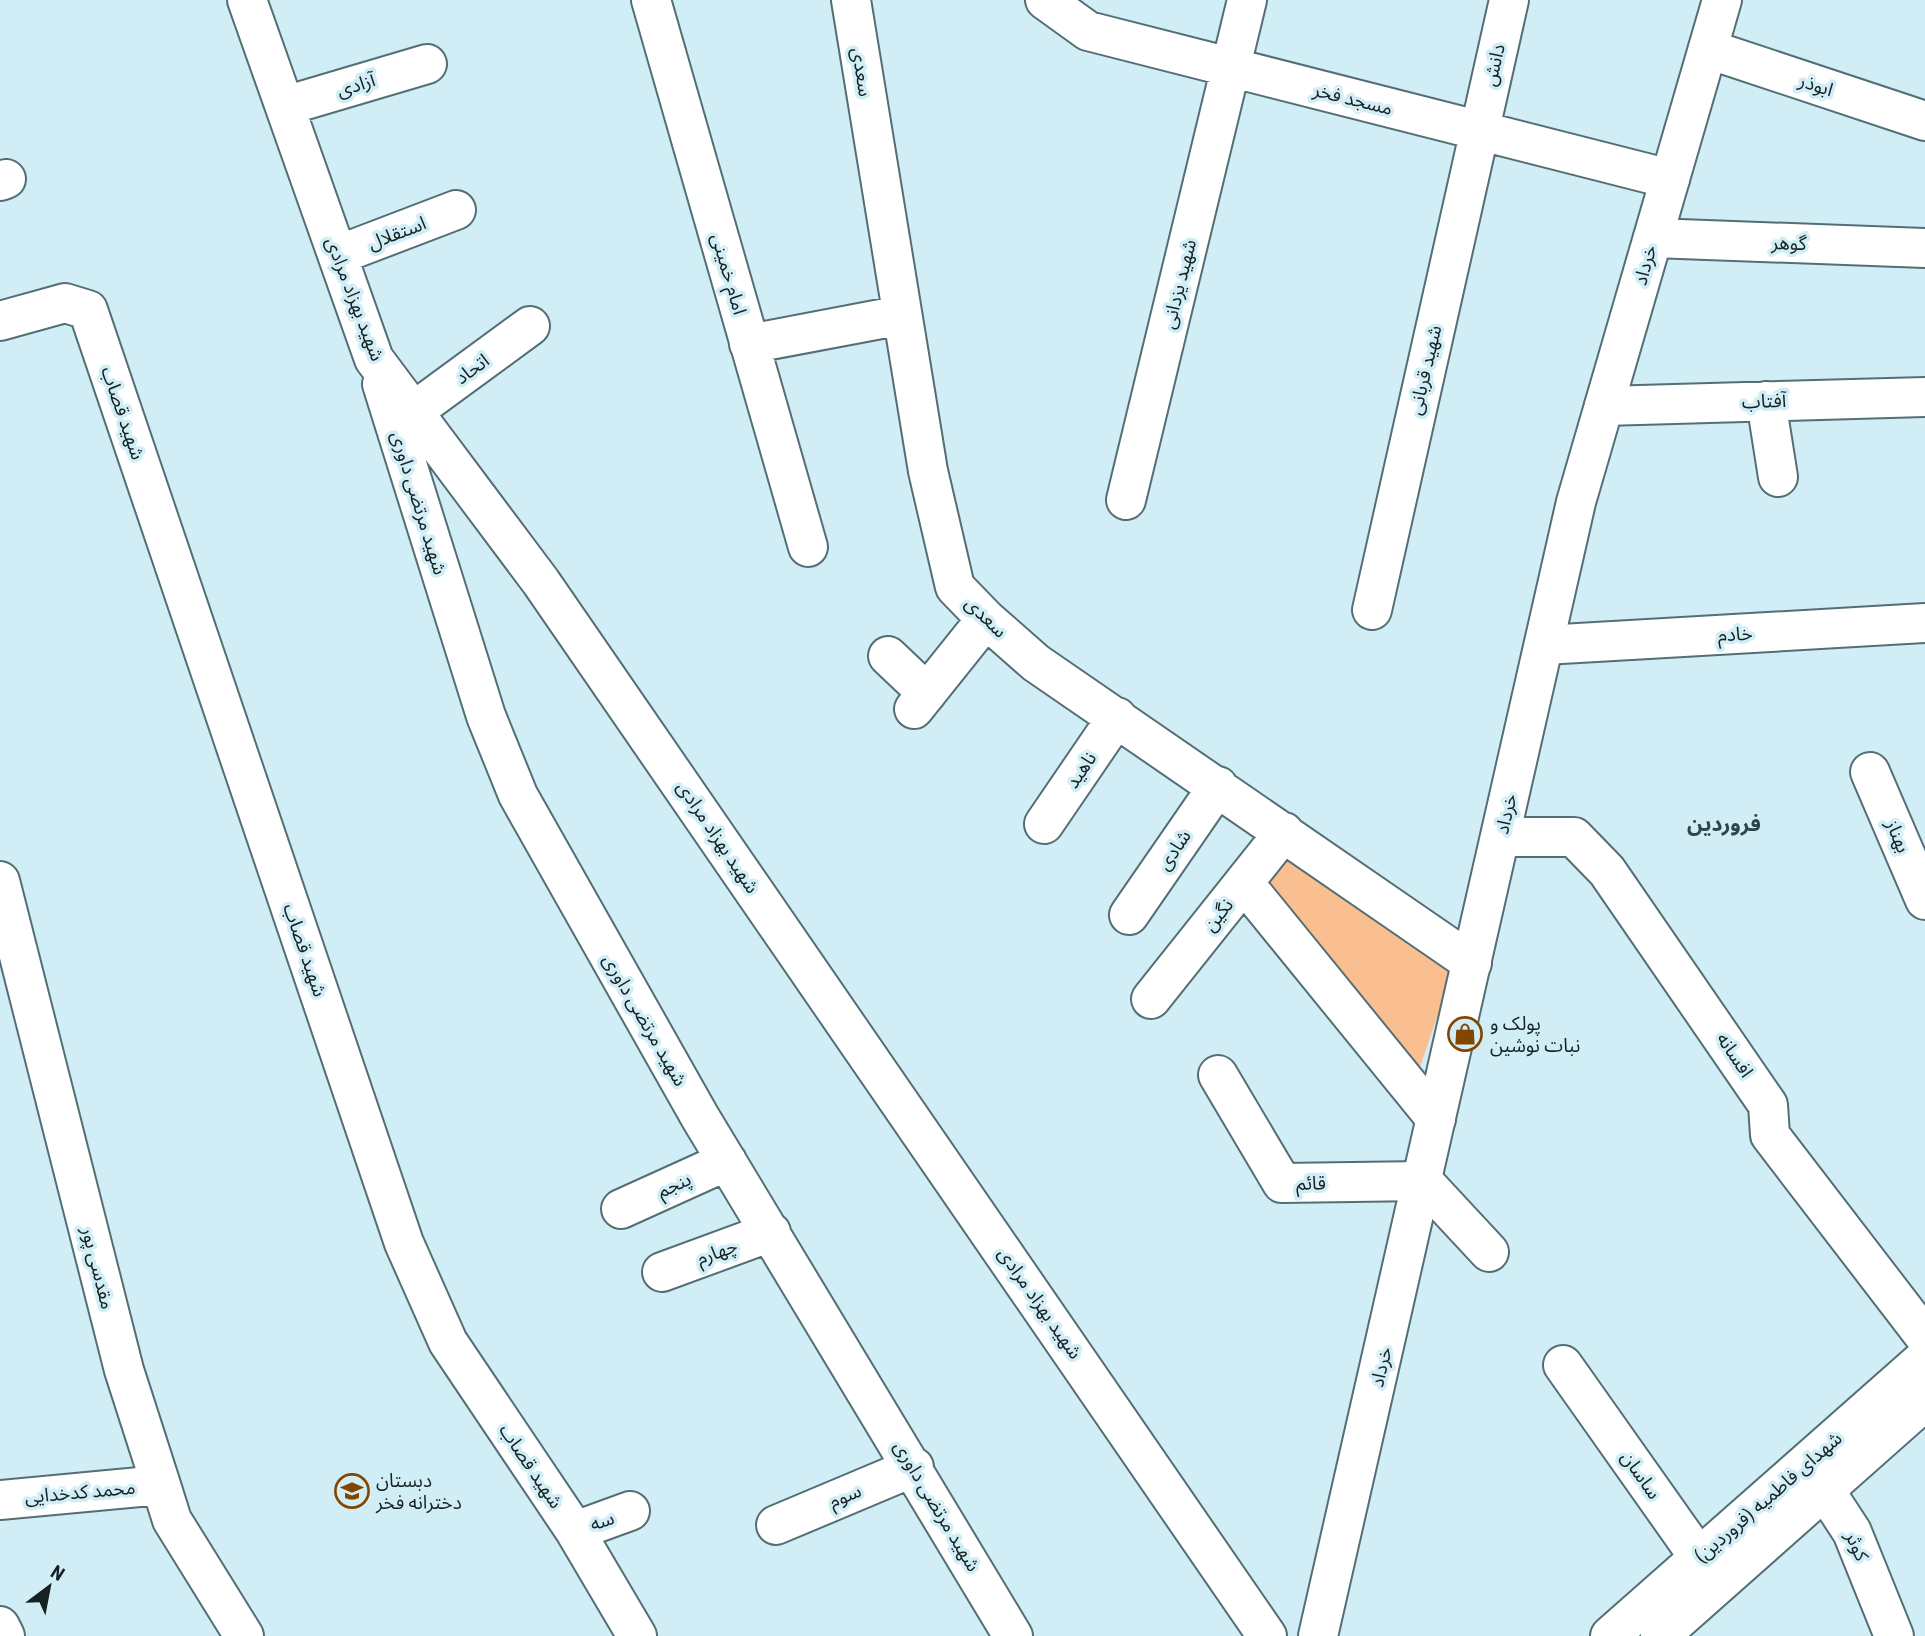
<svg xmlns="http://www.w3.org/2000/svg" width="1925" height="1636" font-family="'Roboto Condensed','Noto Sans Arabic',sans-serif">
  <rect width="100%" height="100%" fill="#d1eef6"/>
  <!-- green -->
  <path fill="#fabf91" d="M 1290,852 L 1453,970 L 1417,1076 L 1262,888 Z"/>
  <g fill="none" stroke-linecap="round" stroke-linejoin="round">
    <!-- street casing -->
    <g stroke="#546e75" stroke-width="42">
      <path id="street" d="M 247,0 L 374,359 L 541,582 L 1267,1636
        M 651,0 L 808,547
        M 851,0 L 928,471 L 955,587 L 986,619 L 1036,663 L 1472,963
        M 1045,0 L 1088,31 L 1670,179
        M 1708,49 L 1925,121
        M 285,106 L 427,64
        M 0,181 L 6,179
        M 1653,238 L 1925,248
        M 338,255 L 456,210
        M 0,321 L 65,303 L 88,310 L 404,1243 L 448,1342 L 575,1531 L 637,1636
        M 749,344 L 902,315
        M 382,384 L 486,716 L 518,795 L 700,1117 L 1013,1636
        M 1766,401 L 1778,477
        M 1604,406 L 1925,397
        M 414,411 L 530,326
        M 1126,500 L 1247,0
        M 1372,610 L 1509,0
        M 1544,645 L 1925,623
        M 888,656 L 927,693
        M 914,709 L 986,619
        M 1870,772 L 1925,900
        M 1044,824 L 1117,717
        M 1501,837 L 1574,837 L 1607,871 L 1768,1105 L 1770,1135 L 1925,1337
        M 0,881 L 124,1370 L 161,1485 L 172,1520 L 244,1636
        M 1244,883 L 1436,1119
        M 1129,915 L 1218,786
        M 1151,999 L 1284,832
        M 1218,1075 L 1282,1183 L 1423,1181 L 1489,1252
        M 621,1209 L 727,1161
        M 662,1272 L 771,1232
        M 1563,1365 L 1717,1583
        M 1807,1463 L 1852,1532 L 1894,1636
        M 0,1500 L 161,1485
        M 776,1525 L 914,1467
        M 575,1531 L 630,1511
        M 0,1626 L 5,1636"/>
    </g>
    <!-- secondary casing -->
    <g stroke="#546e75" stroke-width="42">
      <path id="secondary" d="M 1318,1636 L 1576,502 L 1722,0
        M 1610,1636 L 1925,1358
        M 1660,1636 L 1925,1401"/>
    </g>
    <!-- street -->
    <use href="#street" stroke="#fff" stroke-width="38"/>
    <!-- secondary -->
    <use href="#secondary" stroke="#fff" stroke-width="38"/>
  </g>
  <!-- icons -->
  <defs>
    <g id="shop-ring" transform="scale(1.75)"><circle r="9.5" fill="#d1eef6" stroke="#824600" stroke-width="1.5"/><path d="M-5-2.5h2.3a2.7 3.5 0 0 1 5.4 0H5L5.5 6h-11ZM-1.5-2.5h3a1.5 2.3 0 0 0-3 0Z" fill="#824600"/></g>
    <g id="school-ring" transform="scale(1.75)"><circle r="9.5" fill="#d1eef6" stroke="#824600" stroke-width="1.5"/><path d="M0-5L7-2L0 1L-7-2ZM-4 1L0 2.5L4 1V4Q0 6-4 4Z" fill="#824600"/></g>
  </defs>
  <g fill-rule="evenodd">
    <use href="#shop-ring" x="1465" y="1034"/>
    <use href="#school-ring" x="352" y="1491"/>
  </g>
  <g text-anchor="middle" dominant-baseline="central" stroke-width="7" stroke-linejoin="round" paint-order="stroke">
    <!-- street labels -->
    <g font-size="19" fill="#162124" stroke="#d1eef6">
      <text transform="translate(1494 65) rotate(-77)">دانش</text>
      <text transform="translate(862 72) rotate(81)">سعدی</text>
      <text transform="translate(356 85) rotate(-17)">آزادی</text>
      <text transform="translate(1816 85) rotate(18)">ابوذر</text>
      <text transform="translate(1353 99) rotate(14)">مسجد فخر</text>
      <text transform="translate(397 233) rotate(-21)">استقلال</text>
      <text transform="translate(1789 243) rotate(2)">گوهر</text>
      <text transform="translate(1645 265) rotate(-74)">خرداد</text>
      <text transform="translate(729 274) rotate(74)">امام خمینی</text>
      <text transform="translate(1179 284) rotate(-76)">شهید یزدانی</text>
      <text transform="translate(355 299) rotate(69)">شهید بهزاد مرادی</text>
      <text transform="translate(472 369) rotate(-36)">اتحاد</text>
      <text transform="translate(1425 370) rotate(-77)">شهید قربانی</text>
      <text transform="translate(1764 401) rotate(-2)">آفتاب</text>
      <text transform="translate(123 413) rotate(71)">شهید قصاب</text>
      <text transform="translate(419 503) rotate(73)">شهید مرتضی داوری</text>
      <text transform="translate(986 617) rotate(44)">سعدی</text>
      <text transform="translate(1735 634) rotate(-3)">خادم</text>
      <text transform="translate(1081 770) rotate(-56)">ناهید</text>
      <text transform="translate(1506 814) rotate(-77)">خرداد</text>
      <text transform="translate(1898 836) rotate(67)">بهناز</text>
      <text transform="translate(718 837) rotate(56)">شهید بهزاد مرادی</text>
      <text transform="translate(1174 850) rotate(-56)">شادی</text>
      <text transform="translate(1218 915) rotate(-52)">نگین</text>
      <text transform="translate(305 950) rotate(71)">شهید قصاب</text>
      <text transform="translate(645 1020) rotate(60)">شهید مرتضی داوری</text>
      <text transform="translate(1735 1055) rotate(56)">افسانه</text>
      <text transform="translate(1311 1183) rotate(-1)">قائم</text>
      <text transform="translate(674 1185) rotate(-25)">پنجم</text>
      <text transform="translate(717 1252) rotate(-20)">چهارم</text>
      <text transform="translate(98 1268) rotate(76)">مقدسی پور</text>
      <text transform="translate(1040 1303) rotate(55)">شهید بهزاد مرادی</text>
      <text transform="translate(1381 1367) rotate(-77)">خرداد</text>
      <text transform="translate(531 1466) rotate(56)">شهید قصاب</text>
      <text transform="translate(1641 1475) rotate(55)">ساسان</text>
      <text transform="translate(80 1492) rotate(-5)">محمد کدخدایی</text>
      <text transform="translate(845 1496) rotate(-23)">سوم</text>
      <text transform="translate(1768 1497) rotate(-41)">شهدای فاطمیه (فروردین)</text>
      <text transform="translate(937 1506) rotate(59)">شهید مرتضی داوری</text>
      <text transform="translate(602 1521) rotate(-19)">سه</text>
      <text transform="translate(1857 1546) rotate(66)">کوثر</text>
    </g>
    <!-- poi labels -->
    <g font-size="19" fill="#162124" stroke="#d1eef6" text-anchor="start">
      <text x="1490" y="1023">پولک و<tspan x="1490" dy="22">نبات نوشین</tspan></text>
      <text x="376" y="1480">دبستان<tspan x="376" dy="22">دخترانه فخر</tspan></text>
    </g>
    <!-- neighbourhood labels -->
    <g font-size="21" font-weight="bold" fill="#2d454b" stroke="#d1eef6">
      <text x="1724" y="824">فروردین</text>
    </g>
  </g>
  <!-- north arrow -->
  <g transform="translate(49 1587) rotate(32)" stroke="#d1eef6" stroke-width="5" paint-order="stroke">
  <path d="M0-5L12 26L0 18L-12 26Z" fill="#162124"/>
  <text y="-10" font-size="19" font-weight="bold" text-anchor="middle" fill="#162124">N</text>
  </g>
</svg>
